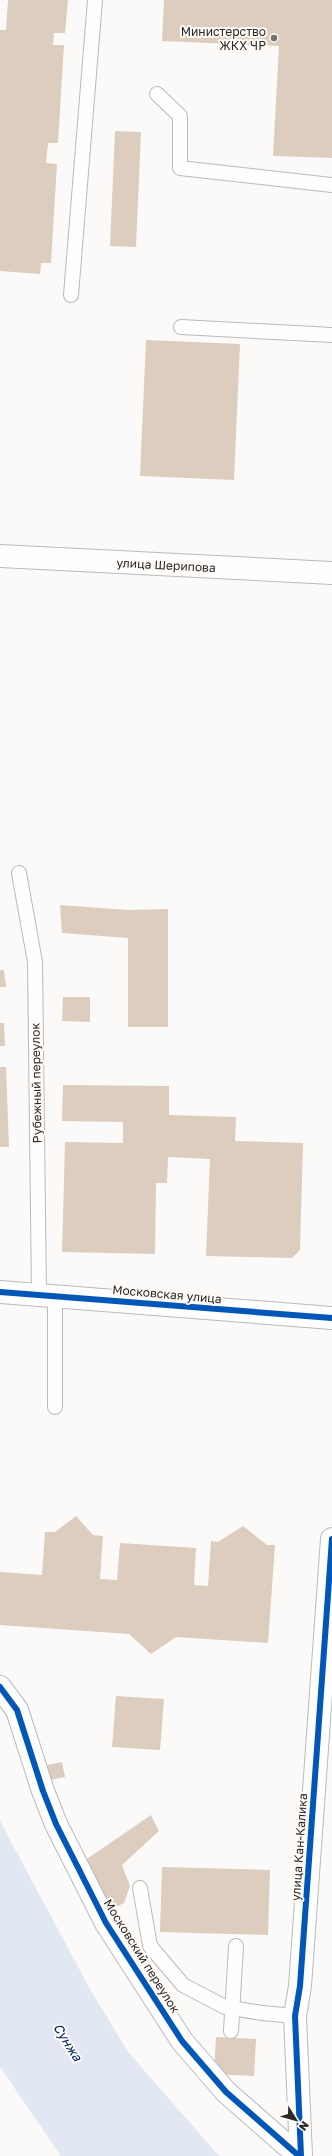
<svg xmlns="http://www.w3.org/2000/svg" width="332" height="2156" font-family="'Golos Text',sans-serif">
  <rect width="100%" height="100%" fill="#fcfaf8"/>
  <!-- water -->
  <path fill="#e2e8f3" d="M 0,1821 L 91,1991 L 129,2053 L 219,2156 L 61,2156 L 0,2067 Z"/>
  <!-- building -->
  <path fill="#dccdbe" d="M 8,0 L 68,0 L 65,33 L 54,33 L 53,45 L 64,45 L 58,143 L 48,143 L 46,163 L 57,164 L 51,263 L 41,263 L 40,274 L 0,271 L 0,30 L 6,30 Z
    M 164,0 L 332,0 L 332,158 L 273,156 L 279,46 L 162,41 Z
    M 115,131 L 141,132 L 136,247 L 110,246 Z
    M 146,340 L 240,344 L 234,480 L 140,476 Z
    M 60,905 L 128,910 L 168,909 L 168,1027 L 128,1027 L 128,938 L 62,933 Z
    M 0,970 L 4,970 L 6,987 L 0,987 Z
    M 63,997 L 90,997 L 90,1022 L 62,1021 Z
    M 0,1023 L 4,1023 L 5,1046 L 0,1046 Z
    M 0,1067 L 6,1067 L 9,1147 L 0,1147 Z
    M 63,1085 L 169,1086 L 169,1115 L 236,1117 L 235,1141 L 303,1143 L 300,1250 L 292,1258 L 206,1256 L 210,1159 L 168,1157 L 167,1183 L 156,1183 L 155,1254 L 62,1252 L 65,1142 L 123,1143 L 123,1122 L 62,1121 Z
    M 76,1516 L 93,1535 L 103,1536 L 100,1579 L 117,1580 L 120,1543 L 196,1548 L 194,1585 L 208,1586 L 211,1541 L 218,1542 L 243,1526 L 267,1545 L 275,1545 L 268,1643 L 176,1637 L 151,1654 L 129,1634 L 0,1625 L 0,1572 L 42,1575 L 45,1532 L 55,1532 Z
    M 116,1696 L 164,1699 L 160,1750 L 112,1747 Z
    M 62,1762 L 65,1777 L 45,1781 L 42,1766 Z
    M 151,1815 L 159,1831 L 122,1865 L 130,1886 L 124,1903 L 110,1910 L 81,1863 Z
    M 162,1867 L 270,1870 L 268,1935 L 160,1932 Z
    M 216,2037 L 256,2039 L 254,2076 L 214,2074 Z"/>
  <g fill="none" stroke-linecap="round" stroke-linejoin="round">
    <!-- service casing -->
    <g stroke="#bcbab8" stroke-width="16">
      <path id="service" d="M 157,94 L 180,116 L 180,168 L 332,185
        M 71,295 L 95,0
        M 181,327 L 332,335
        M 19,873 L 35,962 L 39,1295
        M 55,1296 L 55,1407
        M 140,1888 L 150,1946 L 183,1985 L 225,2007 L 262,2013 L 295,2016
        M 231,2031 L 236,1946"/>
    </g>
    <!-- minor casing -->
    <g stroke="#bcbab8" stroke-width="24">
      <path id="minor" d="M 0,1687 L 17,1710 L 43,1791 L 56,1824 L 106,1923 L 182,2041 L 226,2092 L 299,2156
        M 301,2156 L 295,2016 L 300,1986 L 332,1539"/>
    </g>
    <!-- tertiary casing -->
    <g stroke="#bcbab8" stroke-width="24">
      <path id="tertiary" d="M 0,1292 L 332,1318"/>
    </g>
    <!-- secondary casing -->
    <g stroke="#bcbab8" stroke-width="24">
      <path id="secondary" d="M 0,556 L 332,573"/>
    </g>
    <!-- service -->
    <use href="#service" stroke="#fffefe" stroke-width="14"/>
    <!-- minor -->
    <use href="#minor" stroke="#fffefe" stroke-width="22"/>
    <!-- tertiary -->
    <use href="#tertiary" stroke="#fffefe" stroke-width="22"/>
    <!-- secondary -->
    <use href="#secondary" stroke="#fffefe" stroke-width="22"/>
    <!-- cycleway casing -->
    <g stroke="#fefaf6" stroke-width="8">
      <path id="cycleway" d="M 0,1292 L 332,1318
        M 0,1687 L 17,1710 L 43,1791 L 56,1824 L 106,1923 L 182,2041 L 226,2092 L 299,2156
        M 301,2156 L 295,2016 L 300,1986 L 332,1539"/>
    </g>
    <!-- cycleway -->
    <use href="#cycleway" stroke="#0057b8" stroke-width="6"/>
  </g>
  <!-- markers -->
  <circle fill="#747270" stroke="#fefaf6" stroke-width="1.5" cx="274" cy="38" r="4"/>
  <g text-anchor="middle" dominant-baseline="central" stroke-width="4" stroke-linejoin="round" paint-order="stroke">
    <!-- poi labels -->
    <g font-size="12" fill="#2b2826" stroke="#fefaf6" text-anchor="end">
      <text x="266" y="31">Министерство<tspan x="266" dy="14">ЖКХ ЧР</tspan></text>
    </g>
    <!-- street labels -->
    <g font-size="12" fill="#2b2826" stroke="#fefaf6">
      <text transform="translate(166 565) rotate(3)">улица Шерипова</text>
      <text transform="translate(36 1083) rotate(-91)">Рубежный переулок</text>
      <text transform="translate(167 1294) rotate(5)">Московская улица</text>
      <text transform="translate(299 1847) rotate(-86)">улица Кан-Калика</text>
      <text transform="translate(142 1956) rotate(58)">Московский переулок</text>
    </g>
    <!-- water labels -->
    <g font-size="13" font-style="italic" fill="#002666" stroke="#fefaf6">
      <text transform="translate(68 2042) rotate(58)">Сунжа</text>
    </g>
  </g>
  <!-- north arrow -->
  <g transform="translate(296 2120) rotate(127)" stroke="#fefaf6" stroke-width="3" paint-order="stroke">
  <path d="M0-3L7 15L0 10L-7 15Z" fill="#2b2826"/>
  <text y="-6" font-size="11" font-weight="bold" text-anchor="middle" fill="#2b2826">N</text>
  </g>
</svg>
